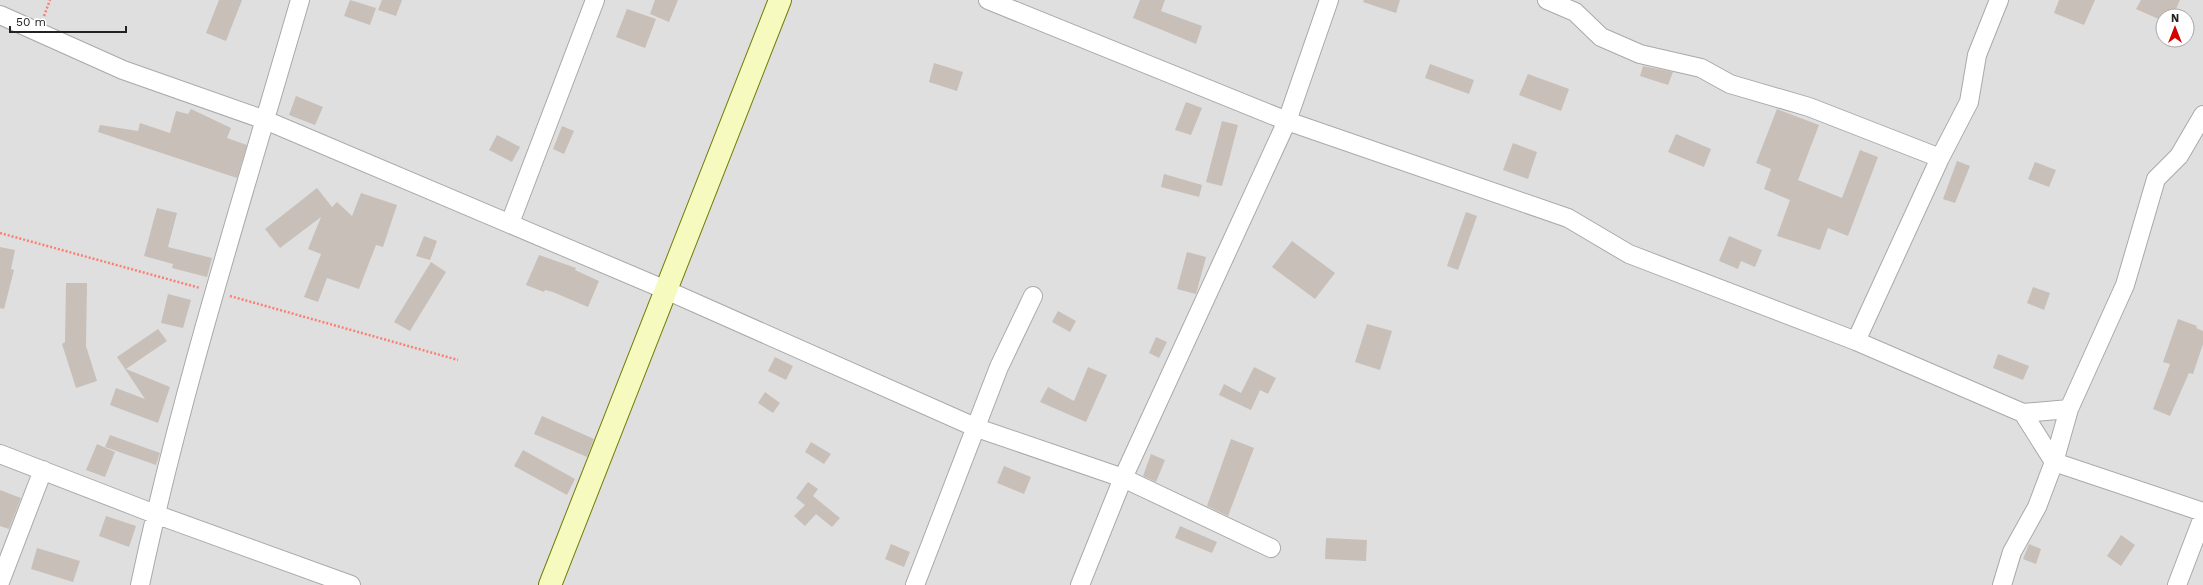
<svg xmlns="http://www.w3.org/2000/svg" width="2203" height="585" font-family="'Work Sans',sans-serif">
  <rect width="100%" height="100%" fill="#f2efe9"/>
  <!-- residential -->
  <path fill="#e0dfdf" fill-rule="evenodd" d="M 0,0 L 2203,0 L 2203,585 L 0,585 ZM 2163,16 L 2187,16 L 2187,40 L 2163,40 Z"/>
  <!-- building -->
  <path fill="#c7bfb8" d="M 219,0 L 242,0 L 226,41 L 206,33 Z
    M 350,0 L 376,8 L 370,25 L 344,16 Z
    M 382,0 L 402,0 L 396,16 L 378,10 Z
    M 655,0 L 678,0 L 669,22 L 650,14 Z
    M 1140,0 L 1165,0 L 1161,11 L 1202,26 L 1196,44 L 1133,18 Z
    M 1364,0 L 1400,0 L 1396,13 L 1363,2 Z
    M 2059,0 L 2095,0 L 2084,25 L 2054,13 Z
    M 2141,0 L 2180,0 L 2173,16 L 2163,16 L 2163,21 L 2136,9 Z
    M 627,9 L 656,19 L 645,48 L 616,37 Z
    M 934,63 L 963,72 L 957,91 L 929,82 Z
    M 1430,64 L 1474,80 L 1469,94 L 1425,78 Z
    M 1643,66 L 1673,72 L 1668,85 L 1640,76 Z
    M 1528,74 L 1569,89 L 1561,111 L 1519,95 Z
    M 296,96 L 323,107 L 315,125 L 289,115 Z
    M 1186,102 L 1202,108 L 1191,135 L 1175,130 Z
    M 191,109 L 231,128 L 227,138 L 247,145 L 237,178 L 98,132 L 100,125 L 138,131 L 140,123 L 170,133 L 176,111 L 188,114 Z
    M 1777,109 L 1819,125 L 1798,180 L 1842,198 L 1860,150 L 1878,157 L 1848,236 L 1828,228 L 1820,250 L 1777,236 L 1790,200 L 1764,189 L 1771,169 L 1756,163 Z
    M 1222,121 L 1238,125 L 1222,186 L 1206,182 Z
    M 562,126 L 574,131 L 564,154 L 553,149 Z
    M 1676,134 L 1711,149 L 1704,167 L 1668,152 Z
    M 497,135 L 520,147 L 512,162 L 489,150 Z
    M 1513,143 L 1537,152 L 1528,179 L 1503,170 Z
    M 1957,161 L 1970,166 L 1955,203 L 1943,199 Z
    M 2035,162 L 2056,170 L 2049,187 L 2028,179 Z
    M 1164,174 L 1202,185 L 1199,197 L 1161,187 Z
    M 317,188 L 332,207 L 337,202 L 352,216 L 361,193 L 397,205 L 383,247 L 376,245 L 359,289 L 327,278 L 318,302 L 304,297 L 321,254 L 308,249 L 321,217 L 280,248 L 265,229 Z
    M 157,208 L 177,213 L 168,247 L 212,258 L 207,277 L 172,268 L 173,264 L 144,256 Z
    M 1466,212 L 1477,216 L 1458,270 L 1447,266 Z
    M 424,236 L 437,241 L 430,260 L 416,256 Z
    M 1729,236 L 1762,250 L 1755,267 L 1741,261 L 1738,269 L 1719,261 Z
    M 1292,241 L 1335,273 L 1315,299 L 1272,267 Z
    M 0,247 L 15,250 L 11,269 L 14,270 L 4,309 L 0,308 Z
    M 1187,252 L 1206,257 L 1196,294 L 1177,289 Z
    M 539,255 L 576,268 L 575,270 L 599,281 L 588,307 L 553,292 L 545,290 L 544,292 L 526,285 Z
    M 431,262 L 446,272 L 410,331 L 394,322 Z
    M 66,283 L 87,283 L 86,346 L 97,381 L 76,388 L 62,344 L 65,342 Z
    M 2033,287 L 2050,293 L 2044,310 L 2027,303 Z
    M 168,294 L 191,300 L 183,328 L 161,323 Z
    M 1058,311 L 1076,321 L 1070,332 L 1052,322 Z
    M 2178,319 L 2197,326 L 2196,328 L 2203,331 L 2203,344 L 2193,374 L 2189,373 L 2170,416 L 2153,409 L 2170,364 L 2163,362 Z
    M 1367,324 L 1392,331 L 1380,370 L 1355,362 Z
    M 158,329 L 167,341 L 126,369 L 170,387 L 158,423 L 110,405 L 116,388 L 145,399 L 117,357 Z
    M 1156,337 L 1167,342 L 1159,358 L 1149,353 Z
    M 1998,354 L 2029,366 L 2023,380 L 1993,368 Z
    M 775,357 L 793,366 L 786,380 L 768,371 Z
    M 1088,367 L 1107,375 L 1086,422 L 1040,402 L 1048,387 L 1074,401 Z
    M 1254,367 L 1276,378 L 1268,394 L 1260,390 L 1251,410 L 1219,395 L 1224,384 L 1241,393 Z
    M 765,392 L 780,403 L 773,413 L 758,403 Z
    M 542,416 L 594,439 L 587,457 L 534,434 Z
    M 110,435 L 160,453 L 156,465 L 105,447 Z
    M 1231,439 L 1254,448 L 1228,516 L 1207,506 Z
    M 811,442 L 831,454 L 824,464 L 805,452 Z
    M 97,444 L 115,452 L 105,477 L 86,470 Z
    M 523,450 L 575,479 L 567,495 L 514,466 Z
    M 1151,454 L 1165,460 L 1156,482 L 1143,476 Z
    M 1004,466 L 1031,477 L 1024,494 L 997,483 Z
    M 808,482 L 818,489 L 813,496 L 840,518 L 832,527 L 816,514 L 805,526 L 794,516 L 805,505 L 796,498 Z
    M 0,490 L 21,498 L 9,529 L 0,526 Z
    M 106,516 L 136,526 L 129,547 L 99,536 Z
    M 1180,526 L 1217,542 L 1212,553 L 1175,538 Z
    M 2121,535 L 2135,545 L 2121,566 L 2107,556 Z
    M 1326,538 L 1367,540 L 1366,561 L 1325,559 Z
    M 891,544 L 910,552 L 904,567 L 885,559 Z
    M 2029,544 L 2041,549 L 2036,564 L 2023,559 Z
    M 37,548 L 80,561 L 73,582 L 31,569 Z"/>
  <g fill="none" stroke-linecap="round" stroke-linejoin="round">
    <!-- street casing -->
    <g stroke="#a9a9a9" stroke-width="20">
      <path id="street" d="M 988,0 L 1287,121 L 1568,218 L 1629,254 L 1856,341 L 2023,413 L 2069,409
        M 1547,0 L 1575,12 L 1601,37 L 1640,54 L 1701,68 L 1730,84 L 1809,107 L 1940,158
        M 0,15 L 123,70 L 265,120 L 666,290 L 977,428 L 1123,478 L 1271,548
        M 510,223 L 595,0
        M 1856,341 L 1940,158 L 1969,102 L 1977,55 L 1999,0
        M 2023,413 L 2054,462 L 2203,512
        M 0,454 L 155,514 L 351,585
        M 0,582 L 43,470
        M 140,585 C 182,387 244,194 300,0
        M 915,585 L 999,367 L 1033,296
        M 1080,585 L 1123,478 L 1287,121 L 1329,0
        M 2002,585 L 2012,552 L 2037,507 L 2054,462 L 2069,409 L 2125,285 L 2156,179 L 2179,156 L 2203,115
        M 2177,585 L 2203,517"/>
    </g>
    <!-- secondary casing -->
    <g stroke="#707d05" stroke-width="24">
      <path id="secondary" d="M 550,585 L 780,0"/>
    </g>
    <!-- path -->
    <path stroke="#fa8072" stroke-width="2.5" stroke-dasharray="2 2" stroke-linecap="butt" d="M 44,16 L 50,0
      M 0,233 L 200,288
      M 230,296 L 458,360"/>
    <!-- street -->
    <use href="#street" stroke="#fff" stroke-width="18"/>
    <!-- secondary -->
    <use href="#secondary" stroke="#f7fabf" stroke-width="22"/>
  </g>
  <!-- north arrow -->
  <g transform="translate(2175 28)"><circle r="19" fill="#ffffff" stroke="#a7a7a7"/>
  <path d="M0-3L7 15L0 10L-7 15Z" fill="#d40000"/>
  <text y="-6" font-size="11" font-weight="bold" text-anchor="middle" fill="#222222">N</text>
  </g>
  <!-- scale -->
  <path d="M10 26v6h116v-6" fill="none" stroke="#222222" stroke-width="2"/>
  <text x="16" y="26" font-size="12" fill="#222222" stroke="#ffffff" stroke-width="3" paint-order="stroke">50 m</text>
</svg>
